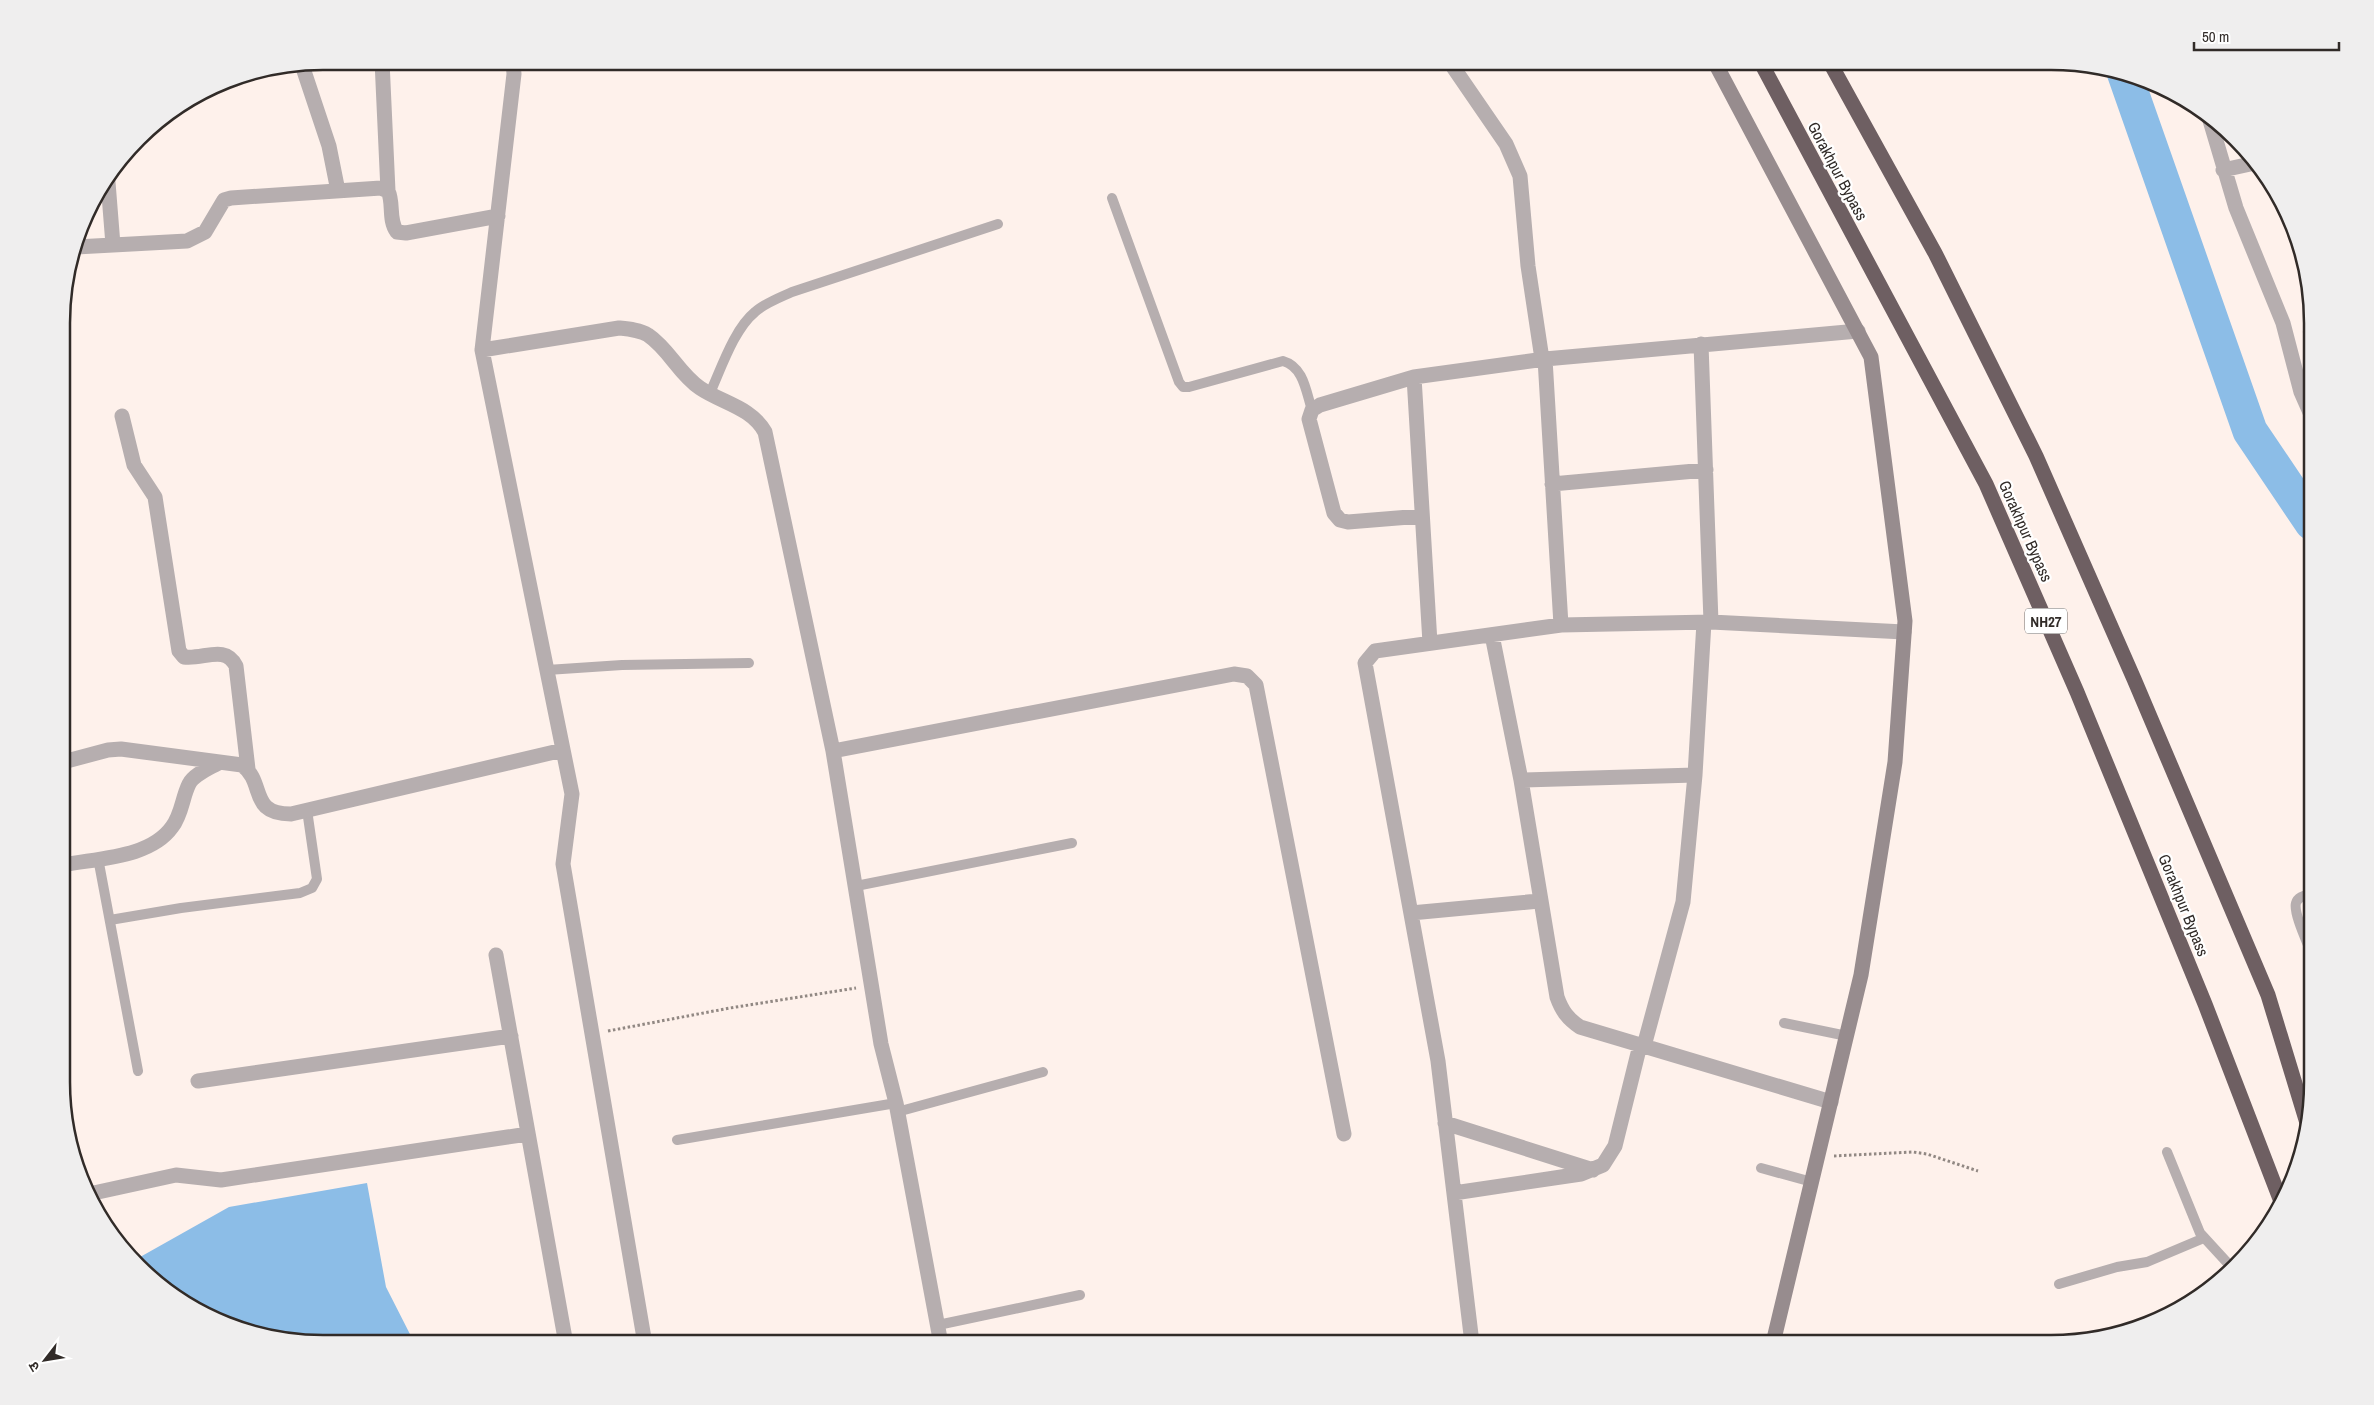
<svg xmlns="http://www.w3.org/2000/svg" width="2374" height="1405" font-family="'Archivo Narrow','Noto Sans Devanagari',sans-serif">
  <rect width="100%" height="100%" fill="#fef1eb"/>
  <!-- water -->
  <path fill="#8cbde7" d="M 367,1183 L 386,1287 L 415,1344 L 323,1344 L 255,1335 L 192,1309 L 133,1261 L 229,1207 Z"/>
  <g fill="none" stroke-linecap="round" stroke-linejoin="round">
    <!-- river -->
    <path stroke="#8cbde7" stroke-width="35" d="M 2124,72 L 2250,431 L 2312,523"/>
    <!-- path -->
    <path stroke="#918883" stroke-width="3" stroke-dasharray="2.5 2.5" stroke-linecap="butt" d="M 2303,333 L 2312,332
      M 608,1031 L 730,1008 L 856,988
      M 1834,1156 L 1913,1152 L 1927,1154 L 1978,1171"/>
    <!-- lane -->
    <path stroke="#b6aeaf" stroke-width="10" d="M 1112,198 L 1179,382 L 1183,387 L 1189,387 L 1283,361 C 1304,367 1306,392 1312,410
      M 710,393 C 721,369 734,329 755,312 C 765,303 779,298 792,292 L 998,224
      M 547,670 L 622,665 L 749,663
      M 98,858 L 138,1071
      M 856,886 L 1072,843
      M 2312,893 C 2307,895 2298,896 2296,903 C 2293,913 2308,944 2312,955
      M 110,920 L 181,908 L 300,893 L 312,888 L 317,879 L 307,810
      M 1784,1023 L 1847,1036
      M 897,1112 L 1043,1072
      M 677,1140 L 896,1103
      M 2167,1152 L 2200,1233 L 2233,1269
      M 1761,1168 L 1812,1182
      M 2059,1284 L 2117,1267 L 2147,1262 L 2204,1238
      M 938,1325 L 1080,1295"/>
    <!-- street -->
    <path stroke="#b6aeaf" stroke-width="15" d="M 382,61 L 388,191
      M 513,61 L 514,74 L 482,350 L 572,794 L 563,864 L 645,1344
      M 1449,61 L 1506,144 L 1520,176 L 1528,266 L 1542,359
      M 302,65 L 329,146 L 338,191
      M 2209,117 L 2236,208 L 2283,323 L 2301,392 L 2312,417
      M 2223,170 L 2255,163
      M 108,182 L 113,245
      M 76,247 L 187,241 L 205,232 L 224,200 L 231,198 L 381,188 L 388,191 C 394,203 388,220 397,232 L 406,233 L 498,216
      M 1701,344 L 1711,622
      M 482,350 L 619,328 C 629,329 640,330 648,335 C 669,349 679,374 700,388 C 722,403 751,407 765,432 L 833,751 L 881,1044 L 896,1103 L 941,1344
      M 1545,359 L 1561,625
      M 1414,377 L 1430,643
      M 122,416 L 134,465 L 155,497 L 179,651 L 184,657 C 203,660 225,644 236,666 L 248,769
      M 1552,484 L 1706,470
      M 1422,516 L 1348,522 L 1340,520 L 1334,513 L 1309,419 L 1312,410 L 1320,405 L 1414,377 L 1545,359 L 1858,331
      M 1492,635 L 1521,780 L 1557,997 C 1562,1011 1568,1019 1580,1027 L 1831,1102
      M 833,751 L 1234,674 L 1247,676 L 1256,685 L 1344,1134
      M 63,762 L 108,750 L 121,749 L 242,765 C 266,783 248,814 291,814 L 563,750
      M 1521,780 L 1695,775
      M 63,865 C 98,858 150,858 172,827 C 182,814 182,798 189,784 C 194,774 210,768 220,762
      M 1411,913 L 1539,901
      M 496,955 L 566,1344
      M 1644,1046 L 1683,902 L 1695,775 L 1704,622
      M 198,1081 L 511,1036
      M 1445,1123 L 1593,1170
      M 1454,1193 L 1581,1174 L 1603,1165 L 1615,1146 L 1640,1045
      M 89,1194 L 176,1175 L 221,1180 L 528,1134
      M 1472,1343 L 1438,1061 L 1365,663 L 1375,651 L 1561,625 L 1711,622 L 1904,632"/>
    <!-- secondary -->
    <path stroke="#978c8e" stroke-width="15" d="M 1714,61 L 1871,357 L 1905,621 L 1895,762 L 1861,975 L 1773,1343"/>
    <!-- highway -->
    <path stroke="#6e5f62" stroke-width="15" d="M 1760,61 L 1986,484 L 2077,692 L 2205,1004 L 2282,1204
      M 1829,61 L 1935,253 L 2036,456 L 2134,679 L 2268,995 L 2307,1123"/>
  </g>
  <g text-anchor="middle" dominant-baseline="central" stroke-width="4.5" stroke-linejoin="round" paint-order="stroke">
    <!-- shield labels -->
    <rect fill="#fff" stroke="#6f6b68" stroke-width="1" x="2025" y="608.5" width="42" height="25" rx="4"/>
    <g font-size="15" font-weight="bold" fill="#312b28">
      <text x="2046" y="621">NH27</text>
    </g>
    <!-- street labels -->
    <g font-size="16" fill="#312b28" stroke="#fff">
      <text transform="translate(1838 171) rotate(62)">Gorakhpur Bypass</text>
      <text transform="translate(2026 531) rotate(66)">Gorakhpur Bypass</text>
      <text transform="translate(2184 905) rotate(68)">Gorakhpur Bypass</text>
    </g>
  </g>
  <!-- crop -->
  <path d="M0 0H2374V1405H0ZM323 70H2051A253 253 0 0 1 2304 323V1082A253 253 0 0 1 2051 1335H323A253 253 0 0 1 70 1082V323A253 253 0 0 1 323 70Z" fill="#efeeee" fill-rule="evenodd"/>
  <path fill="none" stroke="#312b28" stroke-width="2.5" d="M323 70H2051A253 253 0 0 1 2304 323V1082A253 253 0 0 1 2051 1335H323A253 253 0 0 1 70 1082V323A253 253 0 0 1 323 70Z"/>
  <!-- north arrow -->
  <g transform="translate(45 1360) rotate(239)" stroke="#ffffff" stroke-width="4" paint-order="stroke">
  <path d="M0-4L9 19L0 12L-9 19Z" fill="#312b28"/>
  <text y="-8" font-size="14" font-weight="bold" text-anchor="middle" fill="#312b28">उ</text>
  </g>
  <!-- scale -->
  <path d="M2194 42v8h145v-8" fill="none" stroke="#312b28" stroke-width="2.5"/>
  <text x="2202" y="42" font-size="15" fill="#312b28" stroke="#ffffff" stroke-width="4" paint-order="stroke">50 m</text>
</svg>
